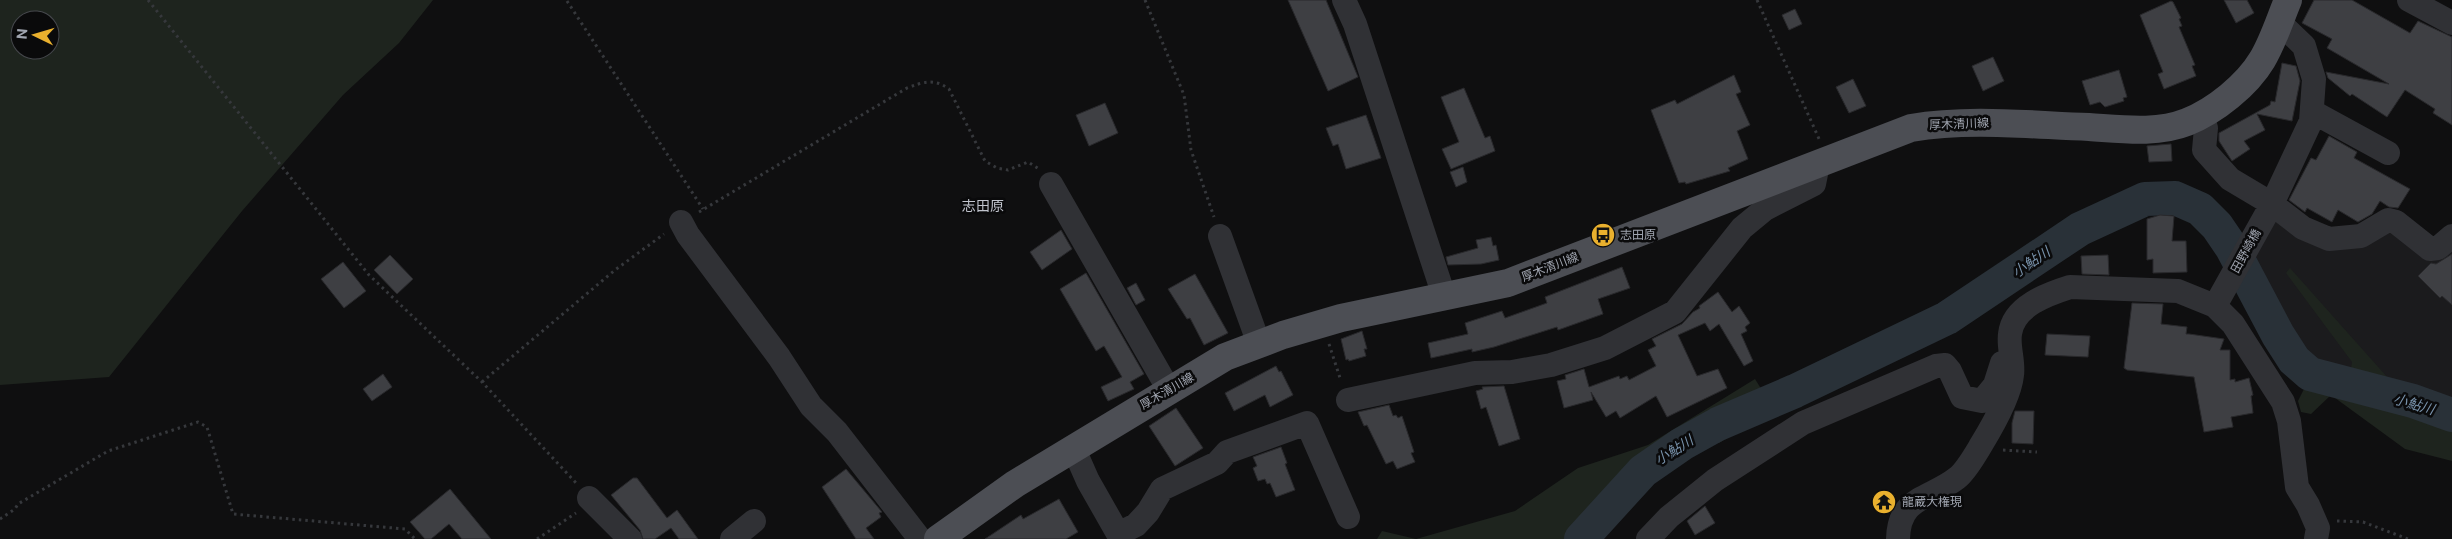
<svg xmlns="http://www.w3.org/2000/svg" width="2452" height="539" font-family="'Public Sans','Noto Sans JP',sans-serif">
  <rect width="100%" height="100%" fill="#0f0f10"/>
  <!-- built -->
  <path fill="#1b1b1d" d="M 2271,218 L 2299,231 L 2386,226 L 2452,244 L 2452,408 L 2355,372 L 2310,365 L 2297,354 L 2277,324 L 2250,274 L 2249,257 Z"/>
  <!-- green -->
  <path fill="#1e241e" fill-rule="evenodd" d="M 0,0 L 433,0 L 399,43 L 343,95 L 242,211 L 109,377 L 0,385 ZM 20,20 L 50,20 L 50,50 L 20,50 Z
    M 2290,268 L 2412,405 L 2452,415 L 2452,461 L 2405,449 L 2331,395 L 2311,414 L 2301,412 L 2298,401 L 2306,385 L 2340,381 L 2351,369 L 2352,362 L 2286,273 Z
    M 1755,379 L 1775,411 L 1719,443 L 1691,442 L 1578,539 L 1377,539 L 1382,531 L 1416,539 L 1515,511 L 1578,468 L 1648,445 Z"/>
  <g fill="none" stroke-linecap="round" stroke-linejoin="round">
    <!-- river -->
    <path stroke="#293138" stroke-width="34" d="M 1581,539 L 1643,471 L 1682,444 L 1718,424 L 1795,391 L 1947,318 L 2080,229 L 2145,199 L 2175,198 L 2200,209 L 2217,226 L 2232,248 L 2278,335 L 2294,360 L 2310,374 L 2413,401 L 2452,415"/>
  </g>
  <!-- building -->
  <path fill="#3e3f43" stroke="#29292c" d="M 1288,0 L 1326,0 L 1358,77 L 1328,91 Z
    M 2224,0 L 2247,0 L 2254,13 L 2236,23 Z
    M 2314,0 L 2352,0 L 2410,33 L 2418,21 L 2452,37 L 2452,125 L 2433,113 L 2435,109 L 2405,90 L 2387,117 L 2352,94 L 2350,96 L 2328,78 L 2326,72 L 2389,84 L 2327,48 L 2332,39 L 2302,23 Z
    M 2171,1 L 2173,2 L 2181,18 L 2179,19 L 2182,26 L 2179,27 L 2195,65 L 2192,66 L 2196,76 L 2164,89 L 2158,74 L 2163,72 L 2140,15 Z
    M 1795,9 L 1802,24 L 1789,30 L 1782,15 Z
    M 1993,57 L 2004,81 L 1983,91 L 1972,66 Z
    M 2282,63 L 2296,66 L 2300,81 L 2292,121 L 2257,114 L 2265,130 L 2244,141 L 2250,149 L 2232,161 L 2219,141 L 2219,133 L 2270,105 L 2271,101 L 2275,102 Z
    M 2119,70 L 2127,97 L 2123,98 L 2124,101 L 2105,107 L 2100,102 L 2090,105 L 2082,81 Z
    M 1734,75 L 1741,92 L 1736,94 L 1750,125 L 1737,131 L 1748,159 L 1728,168 L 1730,171 L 1686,184 L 1685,182 L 1679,183 L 1651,110 L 1675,100 L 1677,104 Z
    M 1853,79 L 1866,106 L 1849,113 L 1836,87 Z
    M 1464,88 L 1485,138 L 1490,136 L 1495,151 L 1451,169 L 1442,149 L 1459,142 L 1441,97 Z
    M 1105,103 L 1118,133 L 1089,146 L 1076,115 Z
    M 1366,115 L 1381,158 L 1346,169 L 1338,144 L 1333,146 L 1326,128 Z
    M 2329,136 L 2357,152 L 2354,158 L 2410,189 L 2398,208 L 2389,207 L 2380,201 L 2372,214 L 2358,222 L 2338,210 L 2332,222 L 2307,208 L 2305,212 L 2289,200 L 2311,158 L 2316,160 Z
    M 2171,144 L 2172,161 L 2149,162 L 2147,146 Z
    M 1463,167 L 1467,182 L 1456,187 L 1450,172 Z
    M 2160,215 L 2174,216 L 2172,241 L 2186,241 L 2187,272 L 2153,273 L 2153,259 L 2147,260 L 2147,219 Z
    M 1061,230 L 1072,249 L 1042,270 L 1030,252 Z
    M 1491,237 L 1493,246 L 1496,245 L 1499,260 L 1481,264 L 1448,265 L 1446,257 L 1478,248 L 1476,240 Z
    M 2452,254 L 2452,305 L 2442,296 L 2440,298 L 2418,276 L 2431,263 L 2436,264 Z
    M 390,255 L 413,279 L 397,294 L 374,270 Z
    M 2108,255 L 2109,275 L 2082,274 L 2081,256 Z
    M 343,262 L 366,291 L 344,308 L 321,279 Z
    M 1622,267 L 1630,288 L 1598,299 L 1603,314 L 1558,330 L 1557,327 L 1494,347 L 1472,352 L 1472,349 L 1431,358 L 1428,343 L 1468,334 L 1465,323 L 1502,311 L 1505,318 L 1547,303 L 1545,297 Z
    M 1086,273 L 1144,374 L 1130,382 L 1134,389 L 1108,401 L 1101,387 L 1122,377 L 1104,346 L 1096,351 L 1060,289 Z
    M 1195,274 L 1228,333 L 1204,345 L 1190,318 L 1187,319 L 1168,289 Z
    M 1136,283 L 1145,300 L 1136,305 L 1127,288 Z
    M 1718,292 L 1732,312 L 1739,306 L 1750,323 L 1745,327 L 1747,331 L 1741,334 L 1753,361 L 1744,366 L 1719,324 L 1710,331 L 1705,323 L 1678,335 L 1697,376 L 1718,369 L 1727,388 L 1667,417 L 1656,396 L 1620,418 L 1616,411 L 1606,417 L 1591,392 L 1593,400 L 1564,408 L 1557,381 L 1566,379 L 1565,375 L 1584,369 L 1589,387 L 1619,376 L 1620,379 L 1627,376 L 1629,380 L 1656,366 L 1648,350 L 1656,346 L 1652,339 L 1682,324 L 1693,312 L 1700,308 L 1699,306 Z
    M 2132,303 L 2163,304 L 2161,324 L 2187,327 L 2186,334 L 2189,334 L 2224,339 L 2220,350 L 2230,350 L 2230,380 L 2235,379 L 2235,382 L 2249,378 L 2253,395 L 2251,396 L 2253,413 L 2231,417 L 2233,427 L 2204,432 L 2194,377 L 2127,370 L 2124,368 Z
    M 1362,331 L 1367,349 L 1364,349 L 1366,356 L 1349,361 L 1348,359 L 1346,360 L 1341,339 Z
    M 2047,334 L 2090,336 L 2088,357 L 2045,355 Z
    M 1276,366 L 1279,372 L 1281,371 L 1293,395 L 1270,407 L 1265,395 L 1234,411 L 1225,393 Z
    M 383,374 L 392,387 L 372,401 L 363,389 Z
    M 1504,386 L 1520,439 L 1499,446 L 1486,407 L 1481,409 L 1476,391 L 1483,389 L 1482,387 Z
    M 1389,405 L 1393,416 L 1396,415 L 1398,418 L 1402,416 L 1414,452 L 1411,453 L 1415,462 L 1397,469 L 1393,461 L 1386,464 L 1367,425 L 1364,426 L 1358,412 Z
    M 1176,408 L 1203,448 L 1175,466 L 1149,426 Z
    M 2015,411 L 2034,411 L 2033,444 L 2012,443 L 2012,423 Z
    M 1281,447 L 1287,463 L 1285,464 L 1295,490 L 1276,497 L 1270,483 L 1267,484 L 1265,479 L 1258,481 L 1253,468 L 1257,466 L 1253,457 Z
    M 846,469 L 882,512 L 879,513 L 881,517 L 866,528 L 874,539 L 856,539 L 822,487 Z
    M 633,478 L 637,478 L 667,518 L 677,510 L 698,539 L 679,539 L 671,528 L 655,539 L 643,539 L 640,530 L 611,495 Z
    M 450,489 L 491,539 L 462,539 L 449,524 L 431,539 L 425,539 L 410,522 Z
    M 1059,499 L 1078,532 L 1066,539 L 985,539 L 1021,515 L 1023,519 Z
    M 1705,506 L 1715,523 L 1695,535 L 1687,521 Z"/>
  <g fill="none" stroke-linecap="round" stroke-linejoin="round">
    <!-- path -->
    <path stroke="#36383c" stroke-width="3" stroke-dasharray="2.5 4" stroke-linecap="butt" d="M 148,0 L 369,275 L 482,382 L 577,484
      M 1145,0 L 1184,95 L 1191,150 L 1214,217
      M 1757,0 L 1820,141
      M 567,1 L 703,209
      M 699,212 L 907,88 C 923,82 934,78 949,89 L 985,161 L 997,168 L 1008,170 L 1028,162 L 1039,169
      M 1329,344 L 1341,381
      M 482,382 L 615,270 L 664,234
      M 2003,450 L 2037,452
      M 0,519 L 15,509 L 18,504 L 108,451 L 198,422 L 207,427 L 233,514 L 405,529 L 415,539
      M 2337,521 L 2363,522 L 2408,539
      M 537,539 L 576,513"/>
    <!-- minor -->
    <path stroke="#303135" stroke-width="24" d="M 1344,0 L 1355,24 L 1444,296
      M 2409,0 L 2452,23
      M 2313,112 L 2388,153
      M 2201,115 L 2206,128 L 2204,150 L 2230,179 L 2272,204 L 2303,228 L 2329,239 L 2361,236 L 2388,220 L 2396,222 L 2430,249 L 2438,248 L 2452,236
      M 1051,184 L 1169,390
      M 681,222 L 688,235 L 779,357 L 811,406 L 837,432 L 920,539
      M 1220,236 L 1259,344
      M 2215,306 L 2272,204 L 2311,121 L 2314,79 L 2304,46 L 2279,22
      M 1348,400 L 1475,373 L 1512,372 L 1551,365 L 1605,348 L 1675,312 L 1742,228 L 1765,209 L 1814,184 L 1818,164
      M 1073,447 L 1088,481 L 1121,539
      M 589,498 L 630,539
      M 1118,534 L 1136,525 L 1148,512 L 1162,489 L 1217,463 L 1227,452 L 1307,423 L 1348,517
      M 732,539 L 754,521
      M 1648,539 L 1669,517 L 1715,480 L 1803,423 L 1936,366 L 1945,365 L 1950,371 L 1962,397 L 1982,401 L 1995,385 L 2002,363
      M 1898,539 C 1899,496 1929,500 1957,478 C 1966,471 1975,455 1981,445 C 1992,427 2010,395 2012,375 C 2014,362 2008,347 2010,334 C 2013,306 2048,294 2070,287 L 2178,291 L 2215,306 L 2233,324 L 2283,402 L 2289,421 L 2297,487 L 2308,505 L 2318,528 L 2316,539"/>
    <!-- major -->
    <path stroke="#4c4e54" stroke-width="28" d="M 938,539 L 1015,484 L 1225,357 L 1283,335 L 1341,318 L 1508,283 L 1911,128 C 1970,118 2030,125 2089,127 C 2121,129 2157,134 2187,122 C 2215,111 2247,85 2262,60 C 2273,42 2280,19 2288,0"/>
  </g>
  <!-- icons -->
  <defs>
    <g id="bus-disc" transform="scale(1.25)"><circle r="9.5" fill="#e9b02e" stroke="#0a0a0b"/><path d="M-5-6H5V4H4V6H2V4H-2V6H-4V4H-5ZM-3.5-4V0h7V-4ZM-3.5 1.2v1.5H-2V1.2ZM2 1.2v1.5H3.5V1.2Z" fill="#111"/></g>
    <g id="temple-disc" transform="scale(1.25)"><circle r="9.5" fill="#e9b02e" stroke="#0a0a0b"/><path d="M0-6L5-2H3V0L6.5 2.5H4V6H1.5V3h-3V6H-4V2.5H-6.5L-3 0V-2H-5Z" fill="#111"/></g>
  </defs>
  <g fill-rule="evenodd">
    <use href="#bus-disc" x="1603" y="235"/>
    <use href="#temple-disc" x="1884" y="502"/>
  </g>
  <g text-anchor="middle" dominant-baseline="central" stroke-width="5" stroke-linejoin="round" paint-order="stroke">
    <!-- street labels -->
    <g font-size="12" fill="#a0a5b0" stroke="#0a0a0b">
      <text transform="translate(1959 124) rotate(-2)">厚木清川線</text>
      <text transform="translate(2246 251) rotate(-61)">田野崎橋</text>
      <text transform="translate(1550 267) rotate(-21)">厚木清川線</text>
      <text transform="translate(1167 391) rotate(-30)">厚木清川線</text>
    </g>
    <!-- poi labels -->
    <g font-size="12" fill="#a0a5b0" stroke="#0a0a0b" text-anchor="start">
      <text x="1620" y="235">志田原</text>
      <text x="1902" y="502">龍蔵大権現</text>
    </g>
    <!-- neighbourhood labels -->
    <g font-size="14" fill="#c1c4cd" stroke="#0a0a0b">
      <text x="983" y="206">志田原</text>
    </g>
    <!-- water labels -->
    <g font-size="14" font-style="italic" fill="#7892ab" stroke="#0a0a0b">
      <text transform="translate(2031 262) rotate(-34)">小鮎川</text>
      <text transform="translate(2414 404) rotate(16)">小鮎川</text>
      <text transform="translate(1674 450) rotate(-32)">小鮎川</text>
    </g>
  </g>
  <!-- north arrow -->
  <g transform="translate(35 35) rotate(275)"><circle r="24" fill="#0a0a0b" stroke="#46484d"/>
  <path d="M0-4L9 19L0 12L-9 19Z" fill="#e9b02e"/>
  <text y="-8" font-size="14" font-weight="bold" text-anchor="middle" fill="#a0a5b0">N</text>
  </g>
</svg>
